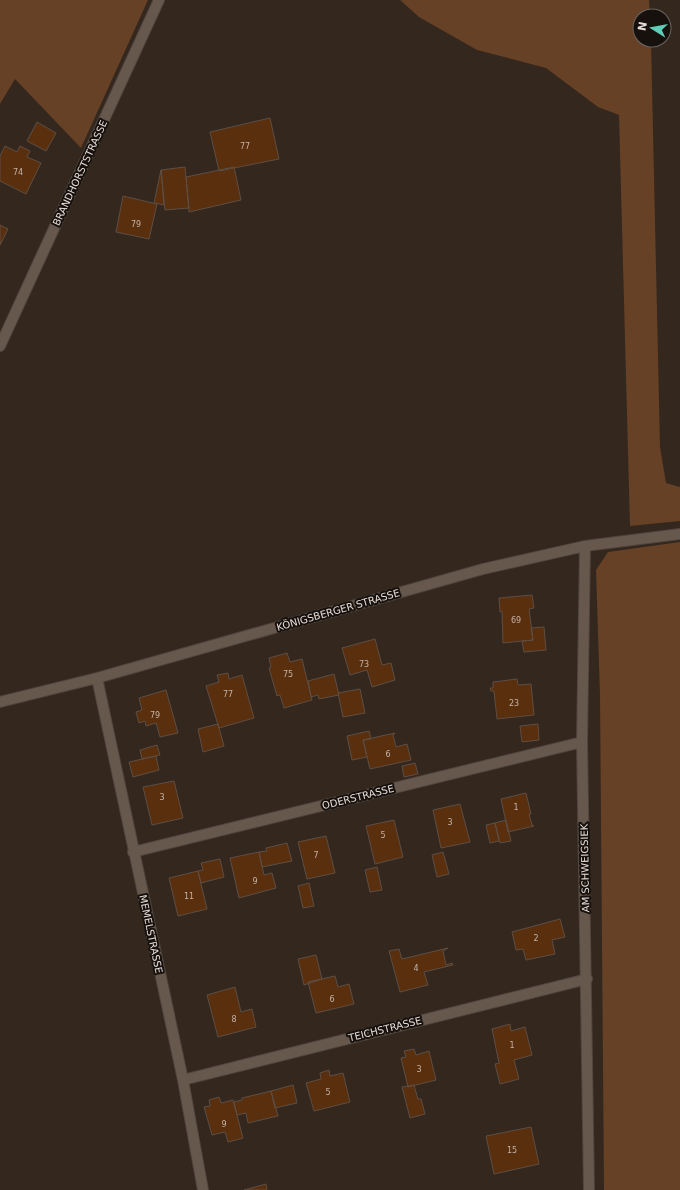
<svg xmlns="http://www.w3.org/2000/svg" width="680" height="1190" font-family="'DejaVu Sans',sans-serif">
  <rect width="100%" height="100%" fill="#33271e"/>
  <!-- green -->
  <path fill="#664126" d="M 0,0 L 148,0 L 81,148 L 15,79 L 0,104 Z
    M 400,0 L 649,0 L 650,16 L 640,16 L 640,40 L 651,40 L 660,447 L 666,483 L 680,487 L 680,521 L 630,526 L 619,115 L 598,107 L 546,68 L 477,50 L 419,17 Z
    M 680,542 L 680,1190 L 604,1190 L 600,696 L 596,570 L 608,552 Z"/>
  <!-- building -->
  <path fill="#592f0e" stroke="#5d4e45" d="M 270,118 L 279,159 L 219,171 L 210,132 Z
    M 37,122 L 56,133 L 46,151 L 27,141 Z
    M 5,146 L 17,152 L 20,146 L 30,151 L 27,157 L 41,163 L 26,194 L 0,181 L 0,156 Z
    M 185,167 L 189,208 L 165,210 L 161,170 Z
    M 234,167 L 241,200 L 189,212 L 186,177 Z
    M 161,170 L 164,205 L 154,203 Z
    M 123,196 L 157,204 L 149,239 L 116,232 Z
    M 0,225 L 8,229 L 0,245 Z
    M 532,595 L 534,608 L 529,609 L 533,640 L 503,643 L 502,611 L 500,612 L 499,598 Z
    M 544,627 L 546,650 L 524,652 L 522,641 L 533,640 L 531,628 Z
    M 375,639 L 382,665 L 391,663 L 395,680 L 372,687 L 367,670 L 350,675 L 342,648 Z
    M 287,653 L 290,662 L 302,659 L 312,700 L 284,708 L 280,695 L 277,696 L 269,668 L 271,667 L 269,658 Z
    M 228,673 L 229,679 L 242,675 L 254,718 L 219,728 L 206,686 L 219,682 L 217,675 Z
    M 334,674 L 339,695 L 319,699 L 318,695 L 311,697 L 308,681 Z
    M 517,679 L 518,685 L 531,684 L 534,715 L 497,719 L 494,691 L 491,691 L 490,688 L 493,688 L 493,682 Z
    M 360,689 L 365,713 L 343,717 L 338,693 Z
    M 166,690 L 178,733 L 160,737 L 156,723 L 146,726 L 145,721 L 139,723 L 136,712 L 142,710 L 139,698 Z
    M 218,724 L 224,746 L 203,752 L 198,729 Z
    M 538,724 L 539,740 L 522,742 L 520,726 Z
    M 369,731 L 371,739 L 363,740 L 367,757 L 352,760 L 347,736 Z
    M 395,733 L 393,735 L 396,747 L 407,744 L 411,760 L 370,769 L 363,740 Z
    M 157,745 L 160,755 L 142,759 L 140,750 Z
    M 156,756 L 159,770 L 133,777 L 129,762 Z
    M 415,763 L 418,774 L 404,777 L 402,766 Z
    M 174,781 L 183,818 L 152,825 L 143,787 Z
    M 526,793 L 531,814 L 529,814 L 532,825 L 534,826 L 508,832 L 501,799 Z
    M 460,804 L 470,842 L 441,848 L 433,810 Z
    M 394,820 L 403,857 L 375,864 L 366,826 Z
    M 506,820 L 511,841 L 500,843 L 495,823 Z
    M 495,823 L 499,841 L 490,843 L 486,825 Z
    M 326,836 L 335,873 L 307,879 L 298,842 Z
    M 287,843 L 292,861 L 262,867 L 259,852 L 267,851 L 266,848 Z
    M 259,852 L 264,875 L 272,873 L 276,888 L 239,898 L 230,858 Z
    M 443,852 L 449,874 L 437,877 L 432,855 Z
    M 220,859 L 224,877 L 201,883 L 198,871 L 203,870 L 201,863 Z
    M 377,867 L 382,890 L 370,892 L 365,870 Z
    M 198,871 L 207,909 L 178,916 L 169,878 Z
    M 309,883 L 314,906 L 303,908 L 298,886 Z
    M 560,919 L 565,937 L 552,940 L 555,954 L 526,960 L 523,949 L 516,950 L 512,932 Z
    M 448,948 L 443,951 L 446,965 L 452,963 L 453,965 L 424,972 L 428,985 L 400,992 L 389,951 L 399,949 L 402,959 Z
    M 316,955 L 322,979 L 304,985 L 298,959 Z
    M 335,976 L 338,987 L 349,984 L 354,1004 L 316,1013 L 308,982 Z
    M 235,987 L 241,1012 L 252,1009 L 256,1027 L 218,1037 L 207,995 Z
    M 510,1024 L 511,1031 L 525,1027 L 532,1055 L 514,1060 L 519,1079 L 500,1084 L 495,1064 L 499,1063 L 492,1029 Z
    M 414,1049 L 416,1055 L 429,1051 L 436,1080 L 408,1087 L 401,1058 L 406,1057 L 404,1051 Z
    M 329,1070 L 330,1076 L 343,1073 L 350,1102 L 314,1111 L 306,1083 L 321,1079 L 320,1073 Z
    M 293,1085 L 297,1103 L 275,1108 L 271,1091 Z
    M 414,1085 L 418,1099 L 421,1099 L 425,1114 L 410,1118 L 402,1087 Z
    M 271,1091 L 278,1116 L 248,1123 L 246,1113 L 237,1115 L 234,1102 L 242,1100 L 242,1098 Z
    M 219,1097 L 221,1103 L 233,1100 L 243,1138 L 228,1142 L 225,1132 L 212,1135 L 204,1107 L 210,1106 L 209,1100 Z
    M 531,1127 L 539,1164 L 494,1174 L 486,1136 Z
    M 266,1184 L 267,1190 L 244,1190 Z"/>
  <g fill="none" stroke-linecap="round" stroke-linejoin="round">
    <!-- minor casing -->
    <g stroke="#50453e" stroke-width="12">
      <path id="minor" d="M 0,346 L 159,0
        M 585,546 L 582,742 L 589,1190
        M 97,678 L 183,1080 L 203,1190
        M 0,702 L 97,678 L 483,569 L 585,546 L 680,534
        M 133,852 L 582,742
        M 183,1080 L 587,979"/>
    </g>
    <!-- minor -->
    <use href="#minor" stroke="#67584e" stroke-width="10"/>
  </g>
  <g text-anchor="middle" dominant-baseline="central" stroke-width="4" stroke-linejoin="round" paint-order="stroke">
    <!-- number labels -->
    <g font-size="8" fill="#c4b2a6">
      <text x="245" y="146">77</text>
      <text x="18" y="172">74</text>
      <text x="136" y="224">79</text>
      <text x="516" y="620">69</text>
      <text x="364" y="664">73</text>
      <text x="288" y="674">75</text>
      <text x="228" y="694">77</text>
      <text x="514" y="703">23</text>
      <text x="155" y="715">79</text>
      <text x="388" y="754">6</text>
      <text x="162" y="797">3</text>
      <text x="516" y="807">1</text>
      <text x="450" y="822">3</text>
      <text x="383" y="835">5</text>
      <text x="316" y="855">7</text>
      <text x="255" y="881">9</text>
      <text x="189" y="896">11</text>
      <text x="536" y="938">2</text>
      <text x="416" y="968">4</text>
      <text x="332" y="999">6</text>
      <text x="234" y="1019">8</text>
      <text x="512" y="1045">1</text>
      <text x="419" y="1069">3</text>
      <text x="328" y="1092">5</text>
      <text x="224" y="1124">9</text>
      <text x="512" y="1150">15</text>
    </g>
    <!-- street labels -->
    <g font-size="10" fill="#e7ded9" stroke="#17110d">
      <text transform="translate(80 173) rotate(-65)">BRANDHORSTSTRASSE</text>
      <text transform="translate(338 610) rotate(-16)">KÖNIGSBERGER STRASSE</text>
      <text transform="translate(358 797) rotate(-14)">ODERSTRASSE</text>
      <text transform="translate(585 868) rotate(-91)">AM SCHWEIGSIEK</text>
      <text transform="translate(151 934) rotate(78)">MEMELSTRASSE</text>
      <text transform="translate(385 1029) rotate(-14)">TEICHSTRASSE</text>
    </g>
  </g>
  <!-- north arrow -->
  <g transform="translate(652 28) rotate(281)"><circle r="19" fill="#17110d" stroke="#6a635f"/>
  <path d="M0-3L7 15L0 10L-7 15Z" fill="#5eceb8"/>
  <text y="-6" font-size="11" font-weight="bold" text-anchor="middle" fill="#e7ded9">N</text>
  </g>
</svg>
